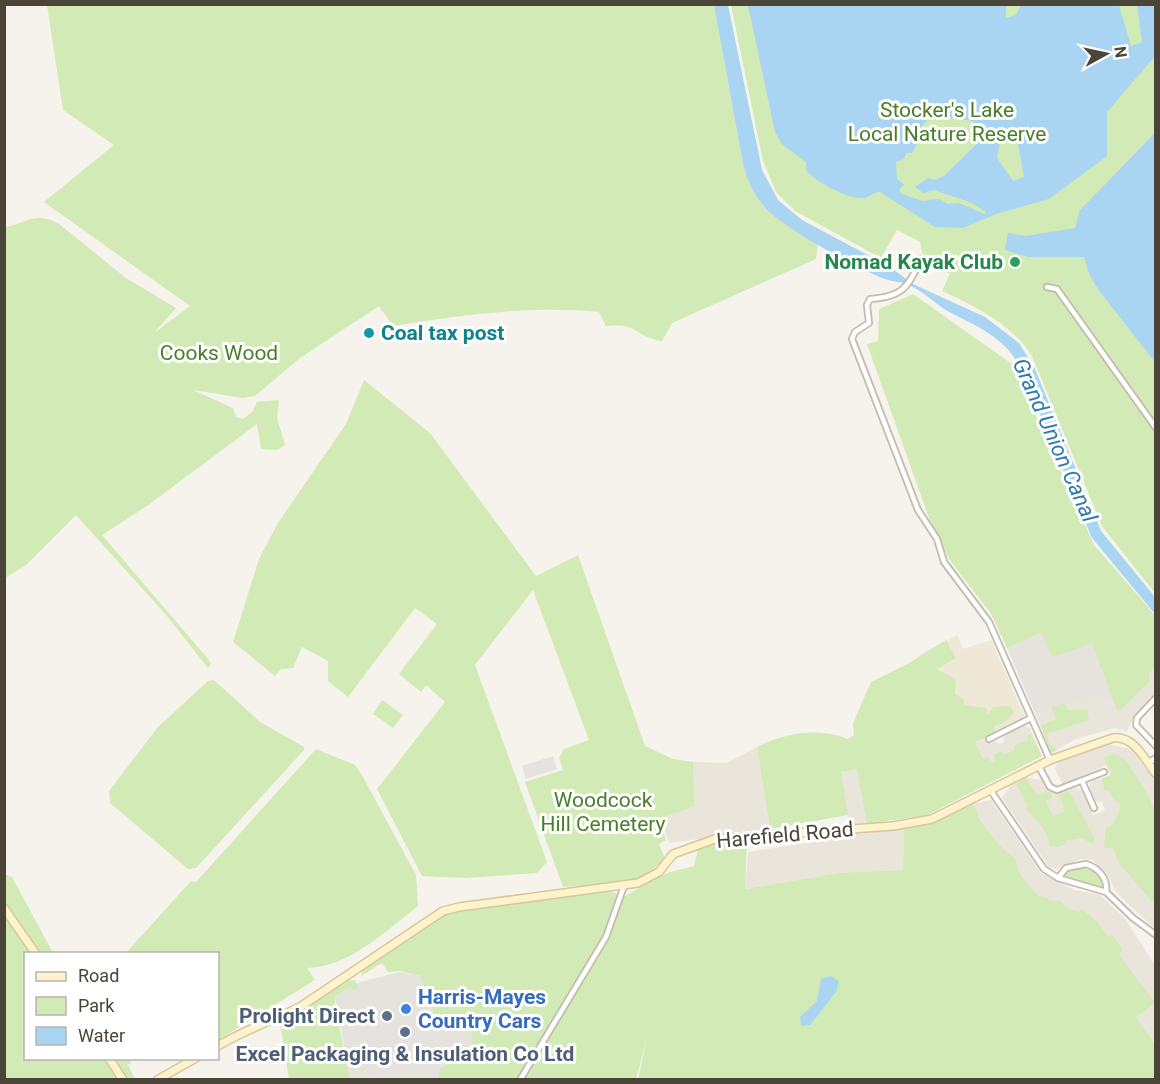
<svg xmlns="http://www.w3.org/2000/svg" width="1160" height="1084" font-family="Roboto,sans-serif">
  <rect width="100%" height="100%" fill="#f6f3ec"/>
  <!-- residential -->
  <path fill="#eae5da" d="M 1155,638 L 1155,693 L 1134,716 L 1127,731 L 1115,728 L 1076,739 L 1051,753 L 1035,713 L 1092,697 L 1114,697 Z
    M 1023,726 L 1029,727 L 1042,756 L 983,786 L 964,749 L 987,737 L 990,743 L 995,741 L 999,744 L 1004,742 L 1004,735 Z
    M 1106,744 L 1131,749 L 1155,781 L 1155,929 L 1117,893 L 1107,874 L 1092,860 L 1081,859 L 1056,869 L 1049,867 L 1002,798 L 1011,785 L 1025,777 L 1042,780 L 1048,790 L 1053,792 L 1060,793 L 1075,788 L 1083,791 L 1093,815 L 1101,813 L 1105,810 L 1102,802 L 1095,801 L 1089,788 L 1092,781 L 1111,777 L 1106,765 L 1063,785 L 1055,769 L 1059,760 Z
    M 757,747 L 770,829 L 670,843 L 658,819 L 695,805 L 693,762 L 726,763 Z
    M 857,768 L 866,806 L 867,824 L 849,824 L 840,772 Z
    M 991,800 L 1041,873 L 1074,890 L 1100,895 L 1125,919 L 1155,965 L 1155,1044 L 1083,943 L 929,824 L 971,804 Z
    M 904,828 L 903,870 L 838,873 L 745,889 L 748,852 L 838,838 L 838,833 Z"/>
  <!-- industrial -->
  <path fill="#e6e2dd" d="M 1041,633 L 1092,643 L 1114,697 L 1092,697 L 1035,713 L 1007,648 Z
    M 400,972 L 420,976 L 440,1028 L 472,1031 L 470,1064 L 433,1079 L 350,1079 L 335,997 L 360,982 Z"/>
  <!-- education -->
  <path fill="#efe8d6" d="M 957,635 L 963,649 L 991,640 L 1025,718 L 964,749 L 919,655 Z"/>
  <!-- green -->
  <path fill="#d2eab5" d="M 47,5 L 714,5 L 743,164 C 755,205 782,224 818,244 L 816,259 L 672,323 L 662,341 C 635,337 637,322 606,326 L 599,312 C 530,305 462,315 393,326 L 379,306 L 300,358 L 255,396 L 243,398 L 193,390 L 233,408 L 236,417 L 243,419 L 252,412 L 257,402 L 279,400 L 277,418 L 285,445 L 278,450 L 261,449 L 257,424 L 147,506 L 102,535 L 209,660 L 211,664 L 208,668 L 167,616 L 76,515 L 26,565 L 5,578 L 5,227 C 28,223 35,211 59,224 L 126,278 L 176,308 L 154,333 L 190,306 L 44,202 L 114,145 L 63,110 Z
    M 731,5 L 1155,5 L 1155,593 L 1102,526 L 1032,356 C 1012,324 973,305 942,291 L 950,274 L 924,262 L 920,242 L 897,230 L 881,258 L 795,211 L 776,192 L 763,161 Z
    M 913,294 L 1012,364 L 1094,545 L 1155,615 L 1155,669 L 1149,673 L 1149,682 L 1121,710 L 1117,710 L 1092,643 L 1053,657 L 1041,633 L 1007,648 L 991,614 L 949,559 L 929,518 L 867,344 L 878,341 L 879,309 Z
    M 364,380 L 430,433 L 536,576 L 578,555 L 645,746 L 673,759 L 693,762 L 695,806 L 658,819 L 666,840 L 659,844 L 665,859 C 630,892 608,883 563,887 L 525,782 L 563,770 L 559,758 L 564,749 L 589,740 L 533,590 L 475,665 L 547,862 L 537,873 L 465,878 L 422,876 L 377,789 L 445,702 L 426,685 L 421,692 L 399,674 L 437,624 L 415,608 L 348,697 L 328,681 L 328,661 L 302,647 L 293,668 L 281,669 L 275,676 L 233,642 L 259,559 L 278,523 L 346,424 Z
    M 946,640 L 956,658 L 936,669 L 956,679 L 955,694 L 964,700 L 964,705 L 986,708 L 988,715 L 993,707 L 1010,706 L 1014,713 L 1003,723 L 994,726 L 995,733 L 975,742 L 983,759 L 987,757 L 992,762 L 995,760 L 994,754 L 1001,751 L 1004,755 L 1015,750 L 1014,746 L 1028,740 L 1027,736 L 1030,734 L 1042,756 L 927,815 L 867,824 L 857,769 L 841,772 L 848,815 L 770,829 L 757,747 C 785,733 819,727 848,739 L 854,735 L 853,723 L 871,682 L 909,663 Z
    M 214,680 L 260,722 L 304,747 L 304,750 L 196,868 L 188,869 L 110,803 L 109,791 L 158,727 L 208,681 Z
    M 382,700 L 403,715 L 393,728 L 373,714 Z
    M 1064,703 L 1068,710 L 1087,710 L 1089,720 L 1047,734 L 1049,744 L 1056,748 L 1056,751 L 1051,753 L 1041,726 L 1056,719 L 1051,707 Z
    M 316,749 L 355,765 L 363,777 L 416,875 L 418,906 C 386,931 349,967 307,968 L 315,980 L 218,1040 L 218,954 L 126,953 L 191,881 L 196,882 Z
    M 1113,754 L 1125,759 L 1145,790 L 1155,811 L 1155,905 L 1119,863 L 1113,848 L 1104,848 L 1106,828 L 1114,823 L 1121,805 L 1113,799 L 1110,791 L 1105,790 L 1101,779 L 1113,774 L 1103,758 Z
    M 1025,777 L 1037,795 L 1046,791 L 1052,793 L 1052,797 L 1046,801 L 1053,816 L 1065,811 L 1058,793 L 1070,792 L 1094,838 L 1093,845 C 1081,836 1079,838 1066,841 L 1066,844 L 1057,847 L 1049,846 C 1050,832 1033,818 1025,808 L 1028,806 L 1016,784 Z
    M 971,804 L 977,811 L 978,817 L 997,843 L 1015,859 L 1020,874 L 1029,886 L 1038,895 L 1055,902 L 1059,899 C 1062,906 1071,910 1079,912 L 1081,908 L 1098,923 L 1108,937 L 1112,935 L 1122,949 L 1119,954 L 1155,1003 L 1136,1017 L 1155,1044 L 1155,1079 L 638,1079 L 647,1039 L 636,1079 L 433,1079 L 439,1077 L 440,1069 L 452,1063 L 470,1064 L 472,1031 L 440,1029 L 420,976 L 400,971 L 388,972 L 382,963 L 361,976 L 363,968 L 445,913 L 473,907 L 610,892 L 625,896 L 667,873 L 694,866 L 699,846 L 747,838 L 745,889 L 838,873 L 903,870 L 904,828 L 929,824 Z
    M 1086,866 C 1095,869 1105,878 1104,887 L 1064,877 L 1067,870 Z
    M 4,874 L 12,877 L 53,953 L 26,954 L 26,1058 L 129,1059 L 131,1063 L 128,1065 L 135,1079 L 5,1079 Z
    M 350,980 L 355,980 L 358,987 L 354,990 L 351,987 L 335,997 L 335,1006 L 350,1079 L 289,1079 L 280,1023 Z"/>
  <!-- parking -->
  <path fill="#e5e3e0" d="M 553,756 L 557,769 L 526,779 L 522,766 Z
    M 375,1038 L 385,1070 L 369,1074 L 359,1043 Z"/>
  <!-- water -->
  <path fill="#a9d4f2" fill-rule="evenodd" d="M 714,5 L 728,5 L 762,170 L 778,200 L 802,220 L 890,267 L 913,284 L 985,317 L 1019,343 L 1035,369 L 1101,531 L 1155,597 L 1155,614 L 1092,538 L 1021,369 C 1006,338 980,328 951,313 C 936,305 923,290 906,284 C 900,281 893,282 888,280 C 863,272 777,225 763,205 C 753,193 747,179 743,164 Z
    M 748,5 L 1006,5 L 1006,18 L 1016,15 L 1021,5 L 1119,5 L 1131,46 L 1142,42 L 1137,5 L 1154,5 L 1155,56 L 1107,112 L 1107,156 L 1049,199 L 996,214 L 963,228 L 935,227 L 880,192 C 872,192 870,198 862,198 C 847,199 814,181 806,170 L 806,162 L 782,144 L 775,132 ZM 933,114 L 971,121 L 989,132 L 944,176 L 934,180 L 928,178 L 915,187 L 923,193 L 935,190 C 946,195 954,196 964,200 C 971,202 980,208 986,212 L 985,214 L 959,203 L 948,204 L 939,199 L 922,201 L 900,193 L 900,188 L 905,185 L 897,179 L 896,162 L 904,159 L 906,153 L 912,153 L 918,142 L 917,131 ZM 1002,133 L 1017,139 L 1024,177 L 1013,181 L 997,158 Z
    M 1155,133 L 1155,362 L 1100,292 L 1090,276 L 1084,257 L 1028,257 L 1005,250 L 1008,233 L 1026,236 L 1075,228 L 1080,210 Z
    M 831,976 L 839,981 L 836,992 L 810,1025 L 801,1026 L 800,1017 L 817,1001 L 821,979 Z"/>
  <g fill="none" stroke-linecap="round" stroke-linejoin="round">
    <!-- street casing -->
    <g stroke="#c2bbae" stroke-width="8">
      <path id="street" d="M 921,259 C 908,287 903,297 870,299 L 867,305 L 869,323 L 855,332 L 852,339 L 918,510 L 937,539 L 944,562 L 989,622 L 1050,760
        M 1047,287 L 1057,289 L 1156,428
        M 1156,698 L 1137,718 L 1136,725 L 1156,746
        M 989,739 L 1031,718
        M 1148,763 L 1156,758
        M 1038,765 L 1050,787 L 1057,790 L 1104,772
        M 1082,781 L 1094,808
        M 991,791 L 1044,869 L 1058,878 L 1106,892 L 1133,918 L 1156,935
        M 1058,878 L 1066,868 L 1086,864 C 1099,868 1108,879 1106,892
        M 520,1080 L 606,937 L 624,886"/>
    </g>
    <!-- secondary casing -->
    <g stroke="#d6c79b" stroke-width="10">
      <path id="secondary" d="M 4,908 L 36,954
        M 218,1046 C 244,1030 272,1021 300,1007 L 443,911 L 459,907 L 638,883 L 659,872 L 673,854 L 715,839 L 893,826 L 932,819 L 1050,760 L 1113,738 C 1134,735 1145,760 1156,774
        M 109,1058 L 123,1080
        M 157,1080 L 196,1058"/>
    </g>
    <!-- street -->
    <use href="#street" stroke="#fff" stroke-width="4.5"/>
    <!-- secondary -->
    <use href="#secondary" stroke="#fff3cd" stroke-width="7"/>
  </g>
  <!-- markers -->
  <circle fill="#2e9e5b" stroke="#fff" stroke-width="2" cx="1015" cy="262" r="6"/>
  <circle fill="#0f9aa8" stroke="#fff" stroke-width="2" cx="369" cy="333" r="6"/>
  <circle fill="#3f7fe0" stroke="#fff" stroke-width="2" cx="406" cy="1009" r="6"/>
  <g fill="#5c6f8a" stroke="#fff" stroke-width="2">
    <circle cx="387" cy="1016" r="6"/>
    <circle cx="405" cy="1032" r="6"/>
  </g>
  <g text-anchor="middle" dominant-baseline="central" stroke-width="6" stroke-linejoin="round" paint-order="stroke">
    <!-- park labels -->
    <g font-size="21" fill="#4a7f2a" stroke="#fff">
      <text x="947" y="110">Stocker's Lake<tspan x="947" dy="24">Local Nature Reserve</tspan></text>
      <text x="219" y="353">Cooks Wood</text>
      <text x="603" y="800">Woodcock<tspan x="603" dy="24">Hill Cemetery</tspan></text>
    </g>
    <!-- leisure labels -->
    <g font-size="21" font-weight="bold" fill="#27864d" stroke="#fff" text-anchor="end">
      <text x="1003" y="262">Nomad Kayak Club</text>
    </g>
    <!-- culture labels -->
    <g font-size="21" font-weight="bold" fill="#0d838f" stroke="#fff" text-anchor="start">
      <text x="381" y="333">Coal tax post</text>
    </g>
    <!-- street labels -->
    <g font-size="21" fill="#4b4439" stroke="#fff">
      <text transform="translate(785 835) rotate(-5)">Harefield Road</text>
    </g>
    <!-- shop labels -->
    <g font-size="21" font-weight="bold" fill="#366cbe" stroke="#fff" text-anchor="start">
      <text x="418" y="997">Harris-Mayes<tspan x="418" dy="24">Country Cars</tspan></text>
    </g>
    <!-- service labels -->
    <g font-size="21" font-weight="bold" fill="#4e5e75" stroke="#fff" text-anchor="end">
      <text x="375" y="1016">Prolight Direct</text>
      <text x="405" y="1054" text-anchor="middle">Excel Packaging &amp; Insulation Co Ltd</text>
    </g>
    <!-- water labels -->
    <g font-size="22" font-style="italic" fill="#2e7ab2" stroke="#fff">
      <text transform="translate(1055 440) rotate(66)">Grand Union Canal</text>
    </g>
  </g>
  <!-- border -->
  <rect width="1160" height="1084" fill="none" stroke="#4b4439" stroke-width="12"/>
  <!-- legend -->
  <rect x="24" y="952" width="195" height="108" fill="#ffffff" stroke="#b7b4b0" stroke-width="1.5"/>
  <rect x="36" y="972" width="30" height="9" fill="#fff3cd" stroke="#b7b4b0" stroke-width="1.5"/>
  <text x="78" y="982" font-size="18" fill="#4b4439">Road</text>
  <rect x="36" y="997" width="30" height="18" fill="#d2eab5" stroke="#b7b4b0" stroke-width="1.5"/>
  <text x="78" y="1012" font-size="18" fill="#4b4439">Park</text>
  <rect x="36" y="1027" width="30" height="18" fill="#a9d4f2" stroke="#b7b4b0" stroke-width="1.5"/>
  <text x="78" y="1042" font-size="18" fill="#4b4439">Water</text>
  <!-- north arrow -->
  <g transform="translate(1106 54) rotate(82)" stroke="#ffffff" stroke-width="4.5" paint-order="stroke">
  <path d="M0-4.5L10 22L0 15L-10 22Z" fill="#4b4439"/>
  <text y="-9" font-size="16" font-weight="bold" text-anchor="middle" fill="#4b4439">N</text>
  </g>
</svg>
